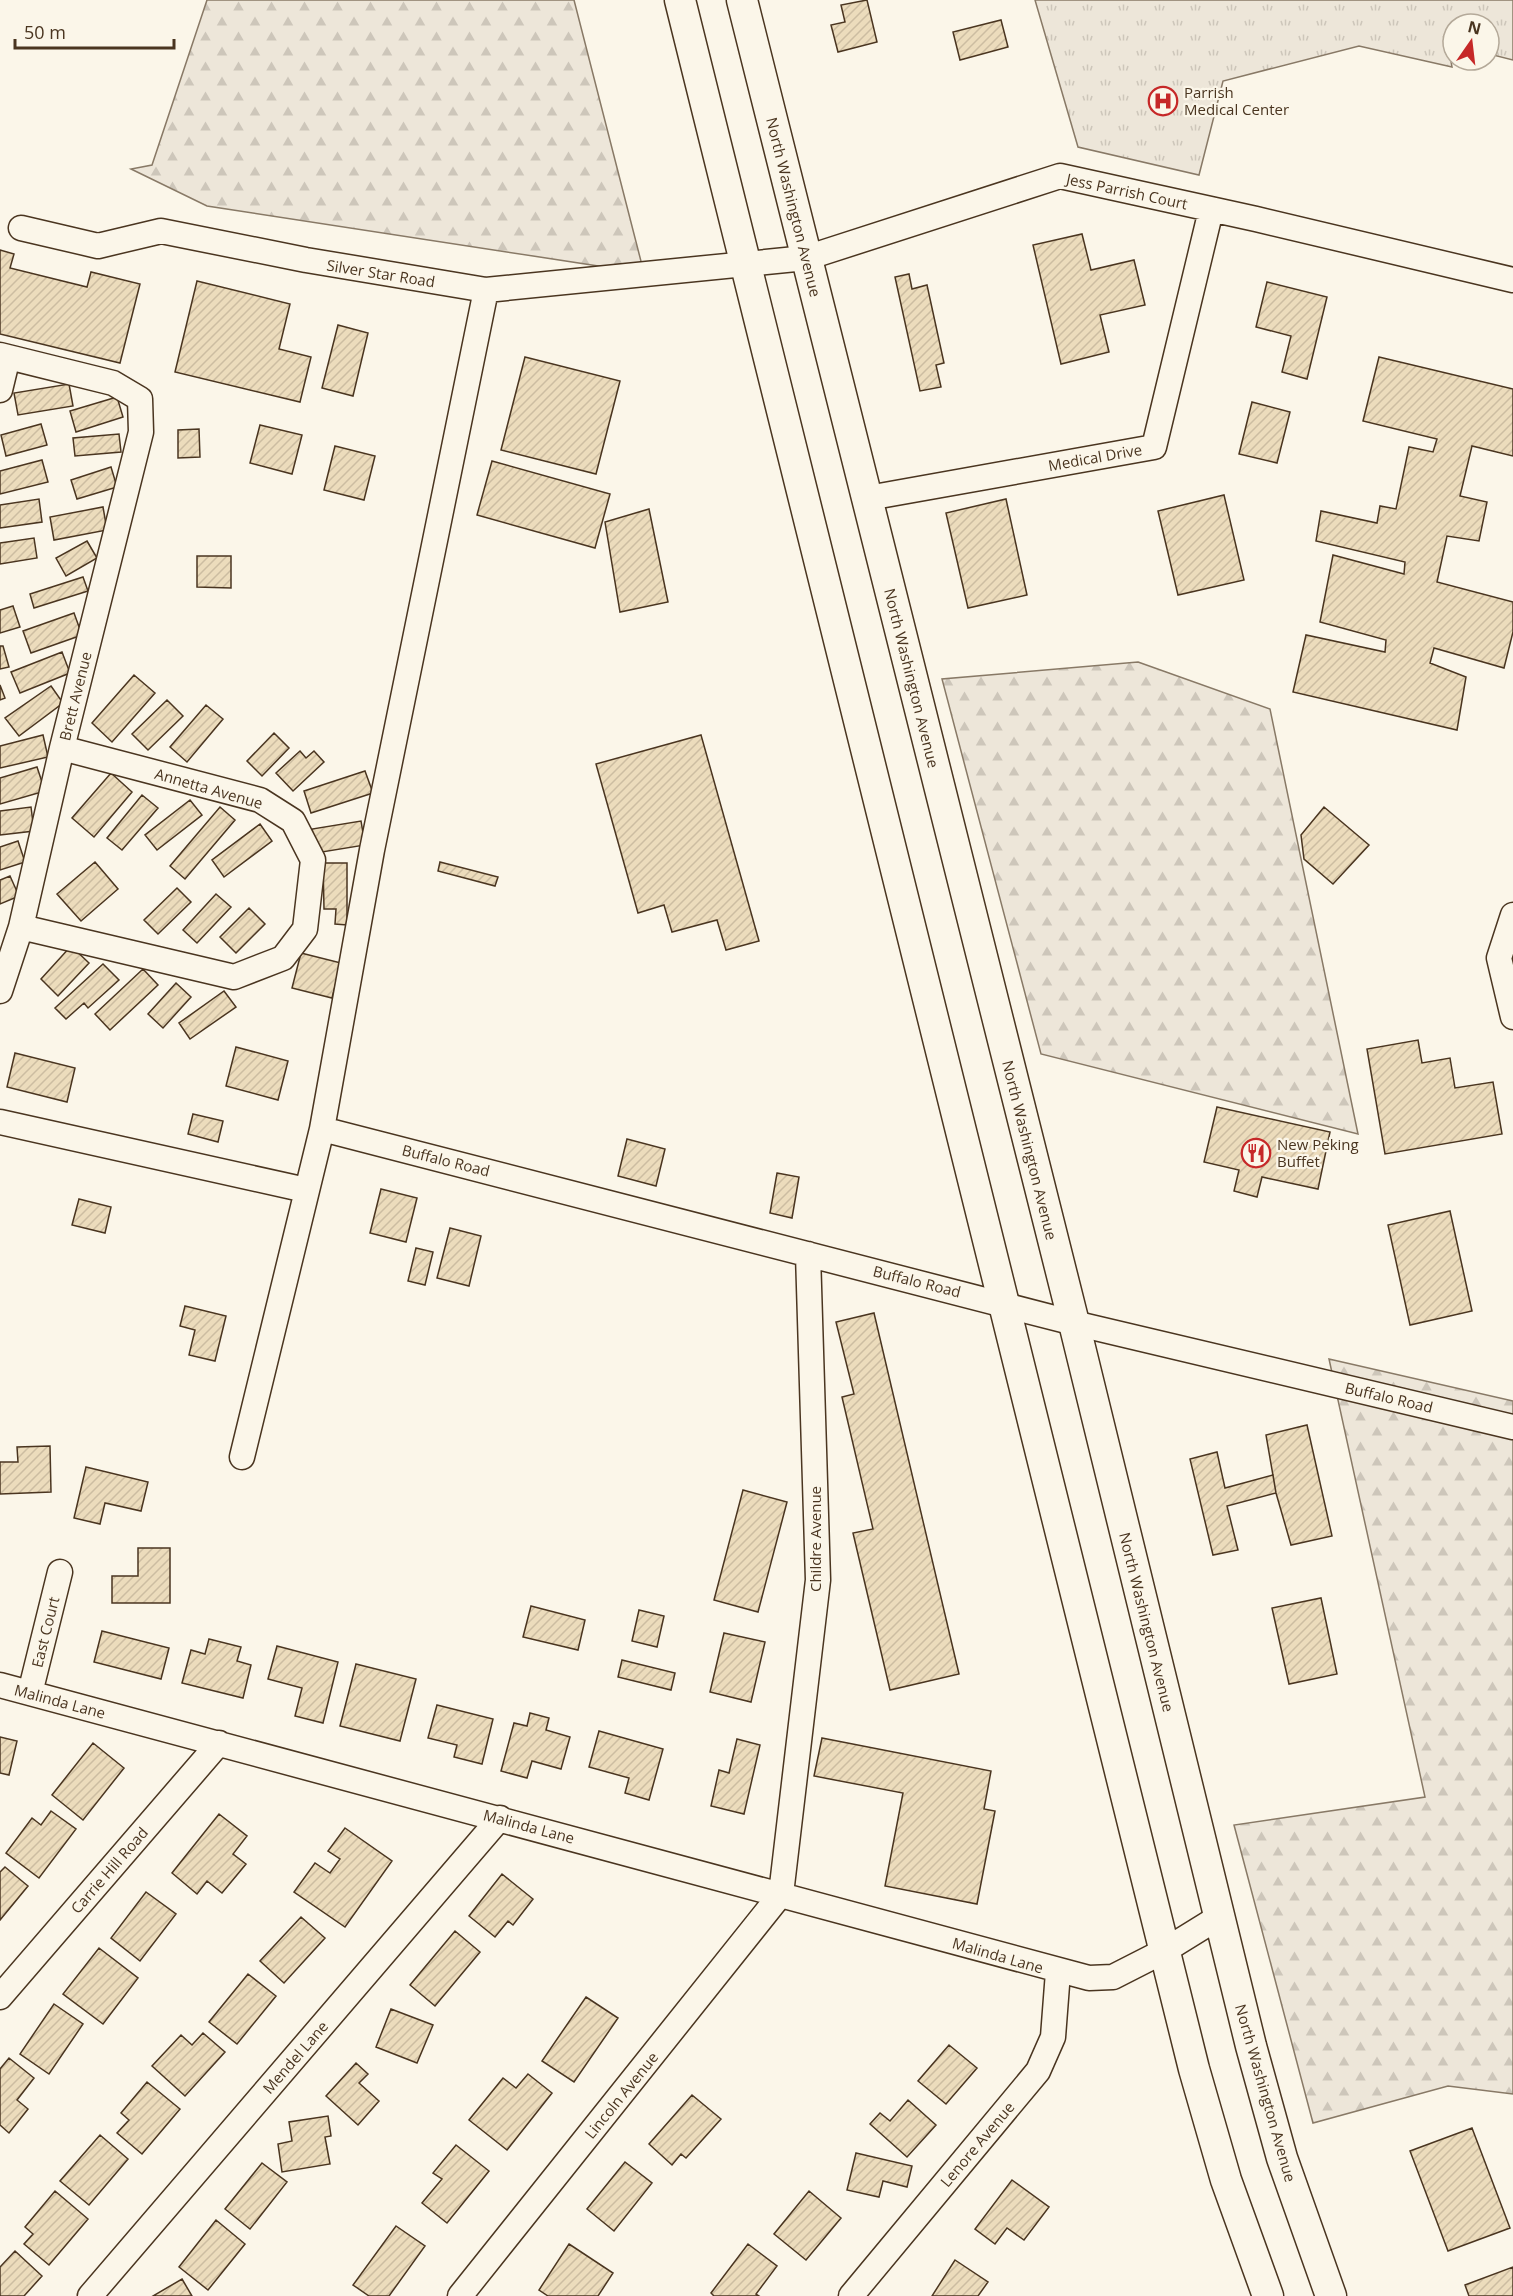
<svg xmlns="http://www.w3.org/2000/svg" width="1513" height="2296" font-family="'Open Sans',sans-serif">
  <defs>
    <pattern id="forest-firs" width="22" height="20" patternUnits="userSpaceOnUse" patternTransform="scale(1.5)"><rect width="22" height="20" fill="#ede6d9"/><path d="M5 1l3.5 6h-7zM16 11l3.5 6h-7z" fill="#cdc6ba"/></pattern>
    <pattern id="park-tufts" width="24" height="20" patternUnits="userSpaceOnUse" patternTransform="scale(1.5)"><rect width="24" height="20" fill="#ede6d9"/><path d="M3 7l-1-3M5 7V3M7 7l1-3M15 17l-1-3M17 17v-4M19 17l1-3" fill="none" stroke="#cdc6ba"/></pattern>
    <pattern id="building-hatch" width="6" height="6" patternUnits="userSpaceOnUse" patternTransform="scale(1.5)"><rect width="6" height="6" fill="#ecdcbc"/><path d="M-1 1l2-2M0 6l6-6M5 7l2-2" fill="none" stroke="#ccbda1"/></pattern>
  </defs>
  <rect width="100%" height="100%" fill="#fbf6e9"/>
  <!-- forest -->
  <path fill="url(#forest-firs)" stroke="#887966" stroke-width="1.5" d="M 207,0 L 574,0 L 644,273 L 207,206 L 131,169 L 152,165 Z
    M 1138,662 L 1270,709 L 1358,1134 L 1041,1054 L 942,679 Z
    M 1329,1359 L 1513,1401 L 1513,2094 L 1448,2086 L 1313,2123 L 1234,1825 L 1425,1797 Z"/>
  <!-- park -->
  <path fill="url(#park-tufts)" stroke="#887966" stroke-width="1.5" d="M 1035,0 L 1513,0 L 1513,60 L 1489,54 L 1489,24 L 1453,24 L 1453,45 L 1448,44 L 1452,67 L 1359,46 L 1223,81 L 1199,175 L 1078,147 Z"/>
  <!-- building -->
  <path fill="url(#building-hatch)" stroke="#4a3520" stroke-width="1.5" d="M 867,0 L 877,42 L 838,52 L 831,25 L 845,22 L 841,5 Z
    M 1001,20 L 1008,47 L 960,60 L 953,32 Z
    M 1082,234 L 1091,270 L 1134,260 L 1145,305 L 1100,315 L 1109,352 L 1061,364 L 1033,245 Z
    M 0,250 L 14,254 L 10,268 L 87,287 L 91,272 L 140,284 L 120,363 L 0,334 Z
    M 909,274 L 912,289 L 927,285 L 944,363 L 936,365 L 941,387 L 920,391 L 895,277 Z
    M 197,281 L 290,304 L 279,349 L 311,357 L 300,402 L 175,372 Z
    M 1267,282 L 1327,297 L 1307,379 L 1282,372 L 1291,336 L 1256,327 Z
    M 338,325 L 368,333 L 353,396 L 322,388 Z
    M 525,357 L 620,381 L 596,474 L 501,450 Z
    M 1379,357 L 1513,389 L 1513,456 L 1472,446 L 1460,496 L 1487,502 L 1479,541 L 1447,536 L 1437,582 L 1513,602 L 1513,632 L 1504,668 L 1434,648 L 1430,663 L 1466,677 L 1457,730 L 1293,692 L 1306,635 L 1385,652 L 1386,640 L 1320,622 L 1333,555 L 1404,574 L 1405,562 L 1316,541 L 1321,511 L 1377,523 L 1380,506 L 1396,509 L 1409,447 L 1433,452 L 1437,439 L 1363,421 Z
    M 69,384 L 73,406 L 18,415 L 14,393 Z
    M 117,397 L 123,417 L 76,432 L 70,411 Z
    M 1252,402 L 1290,412 L 1277,463 L 1239,454 Z
    M 41,424 L 47,445 L 6,456 L 1,435 Z
    M 260,425 L 302,435 L 292,474 L 250,463 Z
    M 199,429 L 200,457 L 178,458 L 178,430 Z
    M 119,434 L 121,452 L 75,456 L 73,438 Z
    M 335,446 L 375,456 L 364,500 L 324,490 Z
    M 42,460 L 48,482 L 0,494 L 0,471 Z
    M 492,461 L 610,494 L 595,548 L 477,515 Z
    M 111,467 L 117,487 L 77,499 L 71,480 Z
    M 1224,495 L 1244,580 L 1178,595 L 1158,511 Z
    M 39,499 L 42,522 L 0,528 L 0,505 Z
    M 1006,499 L 1027,595 L 968,608 L 946,513 Z
    M 103,507 L 107,530 L 54,540 L 50,517 Z
    M 649,509 L 668,602 L 620,612 L 605,522 Z
    M 34,538 L 37,558 L 0,564 L 0,543 Z
    M 87,541 L 97,558 L 66,576 L 56,558 Z
    M 197,556 L 231,556 L 231,588 L 197,587 Z
    M 83,577 L 88,591 L 34,608 L 30,594 Z
    M 13,606 L 20,627 L 0,633 L 0,610 Z
    M 74,613 L 82,635 L 31,653 L 23,631 Z
    M 0,646 L 3,646 L 9,667 L 0,669 Z
    M 62,652 L 70,673 L 20,693 L 11,672 Z
    M 134,675 L 155,693 L 112,742 L 92,723 Z
    M 0,685 L 5,698 L 0,700 Z
    M 51,686 L 63,703 L 19,736 L 5,718 Z
    M 167,700 L 183,716 L 148,750 L 132,734 Z
    M 206,705 L 223,719 L 187,762 L 170,747 Z
    M 274,733 L 289,748 L 262,776 L 247,761 Z
    M 43,735 L 48,757 L 0,768 L 0,746 Z
    M 701,735 L 759,941 L 726,950 L 717,920 L 672,932 L 664,905 L 638,913 L 596,764 Z
    M 300,751 L 306,758 L 314,751 L 324,762 L 293,791 L 276,773 Z
    M 37,767 L 45,791 L 0,804 L 0,778 Z
    M 365,771 L 373,793 L 311,813 L 304,791 Z
    M 111,773 L 132,792 L 94,837 L 72,818 Z
    M 142,795 L 158,808 L 122,850 L 107,838 Z
    M 190,800 L 202,815 L 157,850 L 145,835 Z
    M 31,807 L 34,831 L 0,835 L 0,811 Z
    M 220,807 L 235,820 L 185,879 L 170,866 Z
    M 1324,807 L 1369,845 L 1333,884 L 1304,859 L 1301,835 Z
    M 361,821 L 365,845 L 316,853 L 312,829 Z
    M 260,824 L 272,841 L 224,877 L 212,860 Z
    M 18,841 L 25,862 L 0,870 L 0,847 Z
    M 95,862 L 118,889 L 81,921 L 57,894 Z
    M 440,862 L 498,877 L 495,886 L 438,871 Z
    M 323,863 L 347,863 L 347,925 L 335,924 L 336,909 L 324,909 Z
    M 10,876 L 19,896 L 0,904 L 0,880 Z
    M 177,888 L 191,902 L 158,934 L 144,920 Z
    M 216,894 L 231,907 L 197,943 L 183,930 Z
    M 249,908 L 265,924 L 236,953 L 220,937 Z
    M 71,946 L 89,963 L 58,996 L 41,979 Z
    M 301,953 L 341,963 L 332,998 L 292,988 Z
    M 103,964 L 119,980 L 88,1008 L 84,1003 L 66,1019 L 55,1008 Z
    M 143,969 L 158,985 L 110,1030 L 95,1014 Z
    M 176,983 L 191,997 L 163,1028 L 148,1014 Z
    M 224,991 L 236,1007 L 190,1039 L 179,1023 Z
    M 1418,1040 L 1422,1063 L 1450,1058 L 1455,1088 L 1493,1082 L 1502,1134 L 1385,1154 L 1367,1049 Z
    M 236,1047 L 288,1061 L 278,1100 L 226,1086 Z
    M 15,1053 L 75,1068 L 67,1102 L 7,1087 Z
    M 1217,1107 L 1330,1132 L 1318,1189 L 1262,1177 L 1257,1197 L 1234,1191 L 1239,1170 L 1204,1162 Z
    M 193,1114 L 223,1121 L 218,1142 L 188,1134 Z
    M 627,1139 L 665,1149 L 656,1186 L 618,1176 Z
    M 777,1173 L 799,1177 L 792,1218 L 770,1213 Z
    M 381,1189 L 417,1198 L 406,1242 L 370,1233 Z
    M 79,1199 L 111,1207 L 105,1233 L 72,1225 Z
    M 1450,1211 L 1472,1311 L 1410,1325 L 1388,1225 Z
    M 450,1228 L 481,1236 L 469,1286 L 437,1278 Z
    M 416,1248 L 433,1252 L 425,1285 L 408,1281 Z
    M 185,1306 L 226,1316 L 215,1361 L 189,1355 L 195,1330 L 180,1326 Z
    M 874,1313 L 959,1674 L 890,1690 L 853,1533 L 873,1529 L 842,1397 L 854,1394 L 836,1322 Z
    M 1307,1425 L 1332,1536 L 1291,1545 L 1276,1493 L 1266,1435 Z
    M 50,1446 L 51,1492 L 0,1494 L 0,1462 L 18,1462 L 17,1447 Z
    M 1217,1452 L 1225,1488 L 1273,1475 L 1276,1493 L 1227,1506 L 1238,1550 L 1213,1555 L 1190,1459 Z
    M 86,1467 L 148,1482 L 141,1511 L 105,1503 L 100,1524 L 74,1518 Z
    M 743,1490 L 787,1502 L 758,1612 L 714,1600 Z
    M 138,1548 L 170,1548 L 170,1603 L 112,1603 L 112,1576 L 138,1576 Z
    M 1321,1598 L 1337,1674 L 1289,1684 L 1272,1608 Z
    M 531,1606 L 585,1620 L 578,1650 L 523,1637 Z
    M 639,1610 L 664,1616 L 657,1647 L 632,1641 Z
    M 102,1631 L 169,1648 L 161,1679 L 94,1662 Z
    M 724,1633 L 765,1642 L 751,1702 L 710,1692 Z
    M 209,1639 L 241,1647 L 237,1661 L 251,1665 L 243,1698 L 182,1683 L 191,1650 L 205,1654 Z
    M 277,1646 L 338,1662 L 323,1723 L 295,1716 L 302,1688 L 268,1679 Z
    M 622,1660 L 675,1673 L 671,1690 L 618,1677 Z
    M 356,1664 L 416,1679 L 400,1741 L 340,1726 Z
    M 437,1705 L 493,1719 L 482,1764 L 454,1757 L 457,1745 L 428,1738 Z
    M 530,1713 L 549,1718 L 546,1730 L 570,1737 L 561,1769 L 532,1761 L 527,1778 L 501,1771 L 514,1723 L 527,1726 Z
    M 599,1731 L 663,1749 L 649,1800 L 625,1793 L 629,1778 L 589,1767 Z
    M 0,1737 L 17,1741 L 9,1775 L 0,1773 Z
    M 822,1738 L 991,1771 L 984,1809 L 995,1811 L 977,1904 L 885,1886 L 903,1793 L 814,1776 Z
    M 737,1739 L 760,1745 L 744,1814 L 711,1806 L 719,1770 L 729,1773 Z
    M 93,1743 L 124,1768 L 83,1820 L 52,1795 Z
    M 51,1811 L 76,1829 L 39,1878 L 6,1853 L 32,1818 L 41,1825 Z
    M 219,1814 L 247,1836 L 233,1854 L 246,1864 L 222,1893 L 207,1881 L 197,1894 L 172,1873 Z
    M 345,1828 L 392,1861 L 345,1927 L 294,1892 L 315,1863 L 330,1873 L 340,1859 L 328,1851 Z
    M 5,1867 L 28,1886 L 0,1920 L 0,1872 Z
    M 502,1874 L 533,1899 L 513,1925 L 508,1921 L 495,1937 L 469,1916 Z
    M 146,1892 L 176,1914 L 140,1961 L 111,1938 Z
    M 301,1917 L 325,1938 L 284,1983 L 260,1961 Z
    M 455,1931 L 480,1952 L 435,2006 L 410,1985 Z
    M 99,1948 L 138,1978 L 103,2024 L 63,1994 Z
    M 248,1974 L 276,1996 L 237,2044 L 209,2022 Z
    M 586,1997 L 618,2018 L 574,2082 L 542,2061 Z
    M 54,2004 L 83,2024 L 49,2074 L 20,2054 Z
    M 391,2009 L 433,2025 L 417,2063 L 376,2047 Z
    M 203,2033 L 225,2052 L 185,2096 L 152,2066 L 181,2035 L 192,2045 Z
    M 949,2045 L 977,2068 L 946,2104 L 918,2081 Z
    M 9,2058 L 34,2078 L 17,2100 L 28,2109 L 9,2133 L 0,2125 L 0,2069 Z
    M 356,2063 L 368,2074 L 359,2083 L 379,2101 L 358,2125 L 326,2096 Z
    M 528,2074 L 552,2093 L 507,2150 L 469,2120 L 503,2078 L 516,2088 Z
    M 147,2082 L 180,2109 L 142,2154 L 117,2133 L 129,2120 L 121,2113 Z
    M 692,2095 L 721,2119 L 686,2158 L 681,2154 L 672,2165 L 649,2144 Z
    M 908,2100 L 936,2125 L 907,2157 L 870,2124 L 880,2113 L 890,2121 Z
    M 328,2116 L 331,2136 L 325,2137 L 330,2164 L 282,2172 L 278,2144 L 292,2141 L 289,2122 Z
    M 1472,2128 L 1510,2228 L 1448,2251 L 1410,2151 Z
    M 100,2135 L 128,2159 L 89,2205 L 60,2181 Z
    M 456,2145 L 489,2171 L 447,2223 L 422,2203 L 442,2179 L 433,2173 Z
    M 856,2153 L 912,2166 L 907,2187 L 883,2181 L 879,2197 L 847,2190 Z
    M 625,2162 L 652,2183 L 614,2231 L 587,2209 Z
    M 262,2163 L 287,2182 L 250,2229 L 225,2209 Z
    M 1012,2180 L 1049,2207 L 1024,2240 L 1007,2228 L 995,2244 L 975,2229 Z
    M 55,2191 L 88,2219 L 49,2265 L 24,2244 L 33,2234 L 25,2227 Z
    M 809,2191 L 841,2218 L 806,2260 L 774,2234 Z
    M 216,2220 L 245,2244 L 208,2290 L 179,2267 Z
    M 396,2226 L 425,2246 L 389,2296 L 369,2296 L 353,2285 Z
    M 569,2244 L 613,2273 L 598,2296 L 548,2296 L 539,2290 Z
    M 748,2244 L 777,2266 L 756,2294 L 759,2296 L 714,2296 L 711,2293 Z
    M 15,2251 L 42,2276 L 24,2296 L 0,2296 L 0,2267 Z
    M 955,2260 L 988,2282 L 978,2296 L 932,2296 Z
    M 1513,2267 L 1513,2296 L 1469,2296 L 1465,2285 Z
    M 182,2279 L 192,2296 L 153,2296 Z"/>
  <g fill="none" stroke-linecap="round" stroke-linejoin="round">
    <!-- minor casing -->
    <g stroke="#4a3520" stroke-width="27">
      <path id="minor" d="M 21,228 L 98,246 L 161,231 L 306,260 L 486,290 L 806,258 L 1060,176 L 1256,219 L 1513,280
        M 0,355 L 113,383 L 140,399 L 141,432 L 62,748 L 21,927 L 0,991
        M 0,390 L 8,357
        M 868,498 L 1154,447 L 1211,210
        M 1513,915 L 1499,958 L 1513,1017
        M 21,927 L 234,977 L 283,958 L 305,929 L 313,860 L 293,821 L 260,800 L 62,748
        M 0,1122 L 306,1190
        M 322,1129 L 1074,1323 L 1513,1427
        M 242,1457 L 322,1129 L 372,850 L 486,290
        M 0,1685 L 1089,1978 L 1113,1977 L 1164,1951 L 1219,1917
        M 30,1693 L 60,1572
        M 0,1997 L 219,1743
        M 90,2296 L 500,1818
        M 460,2296 L 781,1894 L 818,1580 L 808,1254
        M 851,2296 L 1038,2071 L 1053,2037 L 1058,1972"/>
    </g>
    <!-- major casing -->
    <g stroke="#4a3520" stroke-width="33">
      <path id="major" d="M 680,0 L 1194,2069 L 1226,2180 L 1268,2296
        M 742,0 L 1074,1323 L 1251,2046 L 1282,2158 L 1331,2296"/>
    </g>
    <!-- minor -->
    <use href="#minor" stroke="#fbf6e9" stroke-width="24"/>
    <!-- major -->
    <use href="#major" stroke="#fbf6e9" stroke-width="30"/>
  </g>
  <!-- icons -->
  <defs>
    <g id="hospital-ring" transform="scale(1.5)"><circle r="9.5" fill="#fbf6e9" stroke="#c62828" stroke-width="1.5"/><path d="M-5-5h3v3.5h4V-5h3V5h-3V1.5h-4V5h-3Z" fill="#c62828"/></g>
    <g id="restaurant-ring" transform="scale(1.5)"><circle r="9.5" fill="#fbf6e9" stroke="#c62828" stroke-width="1.5"/><path d="M-5-6h1v4h1v-4h1v4h1v-4h1v5L-1.5 .5V6h-2V.5L-5-1ZM5-6V6H3V1.5H1.5Q1.5-4 5-6Z" fill="#c62828"/></g>
  </defs>
  <g fill-rule="evenodd">
    <use href="#hospital-ring" x="1163" y="101"/>
    <use href="#restaurant-ring" x="1256" y="1153"/>
  </g>
  <g text-anchor="middle" dominant-baseline="central" stroke-width="4.5" stroke-linejoin="round" paint-order="stroke">
    <!-- poi labels -->
    <g font-size="15" fill="#4a3520" stroke="#fbf6e9" text-anchor="start">
      <text x="1184" y="92">Parrish<tspan x="1184" dy="17">Medical Center</tspan></text>
      <text x="1277" y="1144">New Peking<tspan x="1277" dy="17">Buffet</tspan></text>
    </g>
    <!-- street labels -->
    <g font-size="15" fill="#4a3520" stroke="#fbf6e9">
      <text transform="translate(1127 191) rotate(12)">Jess Parrish Court</text>
      <text transform="translate(794 207) rotate(76)">North Washington Avenue</text>
      <text transform="translate(381 273) rotate(9)">Silver Star Road</text>
      <text transform="translate(1095 457) rotate(-10)">Medical Drive</text>
      <text transform="translate(912 678) rotate(76)">North Washington Avenue</text>
      <text transform="translate(75 696) rotate(-76)">Brett Avenue</text>
      <text transform="translate(209 788) rotate(16)">Annetta Avenue</text>
      <text transform="translate(1030 1150) rotate(76)">North Washington Avenue</text>
      <text transform="translate(446 1160) rotate(14)">Buffalo Road</text>
      <text transform="translate(917 1281) rotate(14)">Buffalo Road</text>
      <text transform="translate(1389 1397) rotate(13)">Buffalo Road</text>
      <text transform="translate(815 1539) rotate(-90)">Childre Avenue</text>
      <text transform="translate(1147 1622) rotate(76)">North Washington Avenue</text>
      <text transform="translate(45 1632) rotate(-76)">East Court</text>
      <text transform="translate(60 1701) rotate(15)">Malinda Lane</text>
      <text transform="translate(529 1826) rotate(15)">Malinda Lane</text>
      <text transform="translate(109 1870) rotate(-49)">Carrie Hill Road</text>
      <text transform="translate(998 1955) rotate(16)">Malinda Lane</text>
      <text transform="translate(295 2057) rotate(-49)">Mendel Lane</text>
      <text transform="translate(1266 2093) rotate(74)">North Washington Avenue</text>
      <text transform="translate(621 2095) rotate(-51)">Lincoln Avenue</text>
      <text transform="translate(977 2144) rotate(-50)">Lenore Avenue</text>
    </g>
  </g>
  <!-- north arrow -->
  <g transform="translate(1471 42) rotate(14)"><circle r="28" fill="#fbf6e9" stroke="#b4a999" stroke-width="1.5"/>
  <path d="M0-4.5L10 22L0 15L-10 22Z" fill="#c62828"/>
  <text y="-9" font-size="16" font-weight="bold" text-anchor="middle" fill="#4a3520">N</text>
  </g>
  <!-- scale -->
  <path d="M15 39v9h159v-9" fill="none" stroke="#4a3520" stroke-width="3"/>
  <text x="24" y="39" font-size="18" fill="#4a3520" stroke="#fbf6e9" stroke-width="4.5" paint-order="stroke">50 m</text>
</svg>
